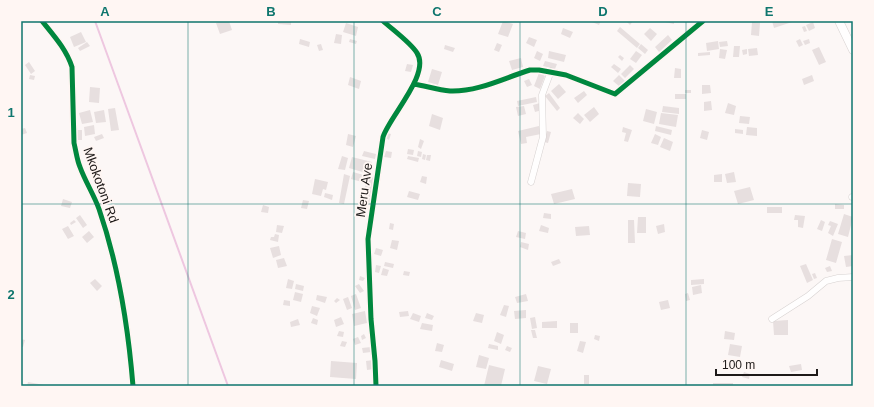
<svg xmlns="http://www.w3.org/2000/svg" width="874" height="407" font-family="Helvetica,sans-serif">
  <rect width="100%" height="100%" fill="#fcf7f6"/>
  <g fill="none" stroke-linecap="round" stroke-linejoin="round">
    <!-- stream -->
    <path stroke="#eec7e0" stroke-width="2" d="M 95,21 L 228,386"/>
  </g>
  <!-- building -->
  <path fill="#e7dfdf" d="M 223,21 L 229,21 L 232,30 L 220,34 L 216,23 Z
    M 278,21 L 291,21 L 291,25 L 278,24 Z
    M 503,21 L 513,24 L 508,37 L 498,34 Z
    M 592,21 L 601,21 L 599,25 L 592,22 Z
    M 626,21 L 633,21 L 630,25 Z
    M 666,21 L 674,21 L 674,24 L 665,22 Z
    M 772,21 L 792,21 L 792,22 L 774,28 Z
    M 752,22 L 760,23 L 759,36 L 751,35 Z
    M 813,22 L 815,28 L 809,31 L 806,25 Z
    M 346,23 L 358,27 L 356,36 L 343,32 Z
    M 805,26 L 807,31 L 804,32 L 802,27 Z
    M 620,27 L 640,44 L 637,48 L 617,31 Z
    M 563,28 L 573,32 L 570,38 L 561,34 Z
    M 650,28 L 657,34 L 651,41 L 644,34 Z
    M 81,32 L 86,42 L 74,47 L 70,37 Z
    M 336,34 L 342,35 L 341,44 L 334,43 Z
    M 668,35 L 672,40 L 659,52 L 655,47 Z
    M 529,37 L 537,40 L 534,47 L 526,43 Z
    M 300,39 L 310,42 L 309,47 L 299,44 Z
    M 350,39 L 357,41 L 356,44 L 349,42 Z
    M 800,39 L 803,45 L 799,47 L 796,41 Z
    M 809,39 L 810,43 L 805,45 L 803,41 Z
    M 718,41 L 719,49 L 707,51 L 706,43 Z
    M 727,41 L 728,46 L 720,47 L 719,42 Z
    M 87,42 L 90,46 L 80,51 L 78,48 Z
    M 497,43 L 502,45 L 499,52 L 494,50 Z
    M 321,44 L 323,50 L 319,51 L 317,45 Z
    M 641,44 L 648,50 L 645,54 L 638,48 Z
    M 445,45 L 455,48 L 453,52 L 444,49 Z
    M 734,46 L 740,46 L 739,57 L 733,57 Z
    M 819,47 L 826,62 L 819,65 L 812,50 Z
    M 757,48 L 758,55 L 749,56 L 748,49 Z
    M 720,49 L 727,50 L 725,59 L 719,58 Z
    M 747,49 L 747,54 L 743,55 L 742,50 Z
    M 537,51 L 543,54 L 540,61 L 534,58 Z
    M 549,51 L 566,55 L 564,62 L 548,58 Z
    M 636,51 L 642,55 L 636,63 L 630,59 Z
    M 710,52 L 710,55 L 698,56 L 698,53 Z
    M 620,55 L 624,58 L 622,61 L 618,57 Z
    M 521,58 L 523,67 L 512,70 L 509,61 Z
    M 545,61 L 557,64 L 555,69 L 543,66 Z
    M 29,62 L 35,71 L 31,74 L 25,65 Z
    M 407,64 L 413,65 L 411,72 L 405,71 Z
    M 614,64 L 621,69 L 618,73 L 611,67 Z
    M 630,65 L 634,69 L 625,78 L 621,74 Z
    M 675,68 L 681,69 L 681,78 L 674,78 Z
    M 432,69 L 442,72 L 438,85 L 428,82 Z
    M 539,73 L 545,76 L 540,89 L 534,86 Z
    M 30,75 L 35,76 L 34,80 L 29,79 Z
    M 619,75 L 625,81 L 620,87 L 613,81 Z
    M 812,75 L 814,81 L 804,85 L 802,79 Z
    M 350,77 L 361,81 L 359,89 L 348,85 Z
    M 529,79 L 532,85 L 527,87 L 524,81 Z
    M 559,84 L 566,92 L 558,99 L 551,91 Z
    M 702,85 L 710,85 L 711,93 L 702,94 Z
    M 90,87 L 100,88 L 99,103 L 89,102 Z
    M 685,90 L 691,90 L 691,93 L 685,93 Z
    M 584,91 L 587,95 L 578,103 L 574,98 Z
    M 549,93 L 560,108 L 557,111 L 545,96 Z
    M 675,94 L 686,94 L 686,99 L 675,99 Z
    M 536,97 L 537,102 L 518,106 L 517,101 Z
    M 711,101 L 712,110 L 704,111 L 704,102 Z
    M 540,103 L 542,110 L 535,112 L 533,105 Z
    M 728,103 L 736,106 L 734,115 L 725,113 Z
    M 524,106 L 526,114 L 518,116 L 516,107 Z
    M 663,106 L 679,108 L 679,114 L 662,112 Z
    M 594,107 L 599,114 L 590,122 L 584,115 Z
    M 115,108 L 119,130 L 111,131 L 108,109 Z
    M 646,109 L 657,112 L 654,124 L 643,121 Z
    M 90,110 L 93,122 L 82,124 L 79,113 Z
    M 104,110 L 106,122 L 96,123 L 94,112 Z
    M 578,113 L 584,119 L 580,124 L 573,118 Z
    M 661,113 L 678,115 L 676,127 L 659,124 Z
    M 432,114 L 443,118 L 440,130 L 429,126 Z
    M 740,116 L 750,117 L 749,124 L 739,123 Z
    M 94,125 L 95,134 L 85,136 L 84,127 Z
    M 539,126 L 541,134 L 526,137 L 527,143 L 521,144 L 518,131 Z
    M 656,126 L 672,130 L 671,135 L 655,131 Z
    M 623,127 L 632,130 L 628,142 L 624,141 L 626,133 L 622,132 Z
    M 747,127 L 757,128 L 757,136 L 746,135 Z
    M 25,128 L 27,133 L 21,135 L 21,129 Z
    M 735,129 L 743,130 L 743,134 L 735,133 Z
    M 77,130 L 82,130 L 82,140 L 77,140 Z
    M 702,130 L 709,132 L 707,140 L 700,138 Z
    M 547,131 L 551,132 L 548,143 L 544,142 Z
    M 387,133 L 391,134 L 389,140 L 386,138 Z
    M 102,134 L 104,138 L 96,141 L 94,137 Z
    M 348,134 L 356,136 L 353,147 L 346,145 Z
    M 655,134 L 661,137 L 658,145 L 651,143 Z
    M 664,138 L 673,142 L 670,151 L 660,147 Z
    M 420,139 L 424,141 L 421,149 L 418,147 Z
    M 408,149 L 414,150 L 413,155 L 407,154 Z
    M 364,151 L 376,154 L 375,159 L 362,156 Z
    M 386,151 L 392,152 L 391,158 L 384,157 Z
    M 418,151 L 422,152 L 421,157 L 417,156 Z
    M 423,154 L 426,155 L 425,160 L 422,159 Z
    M 427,155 L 431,155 L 430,161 L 426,160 Z
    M 342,156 L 348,158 L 345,170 L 338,169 Z
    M 408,156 L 419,158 L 418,162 L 407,159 Z
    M 352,157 L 372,162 L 369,174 L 349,168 Z
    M 353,172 L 374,178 L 370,197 L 363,195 L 366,183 L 351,179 Z
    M 734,172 L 736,182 L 727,183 L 725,174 Z
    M 344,174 L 350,176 L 344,204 L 339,203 Z
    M 722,174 L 722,182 L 714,182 L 714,175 Z
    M 422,176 L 427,177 L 426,184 L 420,182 Z
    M 315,179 L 328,182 L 326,190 L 323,189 L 321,196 L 312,194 Z
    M 628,183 L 641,184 L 640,197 L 627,196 Z
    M 750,187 L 754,200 L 738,204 L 734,191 Z
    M 572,189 L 575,199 L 554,204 L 551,194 Z
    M 409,191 L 420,194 L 418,200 L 407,197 Z
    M 325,193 L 333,195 L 332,200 L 324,197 Z
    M 364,197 L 372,199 L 370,205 L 363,203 Z
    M 63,199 L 72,202 L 70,208 L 61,206 Z
    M 303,200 L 309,201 L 307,209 L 301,208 Z
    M 835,204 L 844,205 L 844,209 L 835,209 Z
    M 263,205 L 269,207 L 268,213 L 261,212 Z
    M 767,207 L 782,207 L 782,213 L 767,213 Z
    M 544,213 L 551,214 L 551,219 L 543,218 Z
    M 844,214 L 853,217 L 848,237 L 838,234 Z
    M 80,215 L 87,225 L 83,228 L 76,218 Z
    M 795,215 L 805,216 L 803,228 L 798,227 L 798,220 L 794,220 Z
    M 638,217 L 646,217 L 646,233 L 637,233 Z
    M 74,220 L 76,222 L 71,225 L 70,223 Z
    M 628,220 L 634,220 L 635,243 L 628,243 Z
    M 821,220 L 825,222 L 822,231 L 817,229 Z
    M 830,221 L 838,224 L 833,236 L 828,233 L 831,226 L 828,225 Z
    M 390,223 L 394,224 L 393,230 L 389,229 Z
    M 664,224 L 665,232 L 658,234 L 656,226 Z
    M 277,225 L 284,226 L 282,233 L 276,232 Z
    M 541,225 L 549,228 L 548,233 L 539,231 Z
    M 68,226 L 74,236 L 68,239 L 62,229 Z
    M 589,226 L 590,235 L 576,236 L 575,227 Z
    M 89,231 L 94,237 L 87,243 L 82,237 Z
    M 518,231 L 526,233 L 525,239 L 516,237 Z
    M 275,234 L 279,235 L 278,242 L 270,240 L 271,237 L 274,237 Z
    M 832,239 L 842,242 L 836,263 L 826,260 Z
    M 392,240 L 399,241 L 397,250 L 390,248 Z
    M 521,242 L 529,244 L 528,250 L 520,247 Z
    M 279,246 L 281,255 L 273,258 L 270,248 Z
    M 376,248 L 383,250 L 381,256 L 374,254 Z
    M 853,255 L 853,266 L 846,267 L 844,256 Z
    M 284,258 L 287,266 L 278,268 L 276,260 Z
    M 559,259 L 561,263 L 553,266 L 551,262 Z
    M 385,262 L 394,264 L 393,268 L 384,266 Z
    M 806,264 L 813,280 L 807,283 L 800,266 Z
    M 376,265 L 381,266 L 379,273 L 375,272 Z
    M 830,266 L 832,271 L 827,272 L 825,268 Z
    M 383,268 L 389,270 L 387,276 L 381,275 Z
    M 404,271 L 410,272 L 409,276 L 403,275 Z
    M 815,273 L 817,278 L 814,279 L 812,274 Z
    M 360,276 L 365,278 L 363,281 L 359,280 Z
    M 95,279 L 102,286 L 97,291 L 90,283 Z
    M 288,279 L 294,281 L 292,289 L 286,288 Z
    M 704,279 L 704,284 L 691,285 L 691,280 Z
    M 296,284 L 304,286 L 303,291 L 295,289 Z
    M 359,284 L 364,291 L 360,293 L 355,286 Z
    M 701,285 L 702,293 L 693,295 L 692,287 Z
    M 295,292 L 303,294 L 301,302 L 293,300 Z
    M 688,293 L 690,300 L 686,301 L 685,294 Z
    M 356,294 L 361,308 L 355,310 L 351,296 Z
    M 526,294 L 528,301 L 517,303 L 515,297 Z
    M 317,295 L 327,297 L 325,303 L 316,300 Z
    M 348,297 L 352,308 L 347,310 L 343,299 Z
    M 337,298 L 340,300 L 336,303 L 334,301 Z
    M 284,300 L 290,301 L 290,306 L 283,305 Z
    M 668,300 L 670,308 L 661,310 L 659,302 Z
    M 504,305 L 509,306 L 506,317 L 500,315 Z
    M 312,306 L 320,308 L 317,316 L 310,313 Z
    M 526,310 L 526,318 L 515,319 L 514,311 Z
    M 365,311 L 367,323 L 354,326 L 352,314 Z
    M 408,311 L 409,316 L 400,317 L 399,312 Z
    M 413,313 L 421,316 L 419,322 L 410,319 Z
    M 427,313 L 434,316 L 432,320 L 425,318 Z
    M 476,313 L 484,315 L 482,323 L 473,321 Z
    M 341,317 L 344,324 L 336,327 L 334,320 Z
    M 535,317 L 537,328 L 532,329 L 530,318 Z
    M 313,318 L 318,320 L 317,325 L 311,323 Z
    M 298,319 L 300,325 L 291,327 L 290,322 Z
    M 788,320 L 788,335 L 774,335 L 773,321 Z
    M 557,321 L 557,328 L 542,328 L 542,322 Z
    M 422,323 L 433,325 L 432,331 L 420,329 Z
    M 570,323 L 578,323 L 578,333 L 570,333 Z
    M 531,330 L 535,330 L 537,338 L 533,338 Z
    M 339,331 L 344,332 L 343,337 L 337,336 Z
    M 725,331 L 735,333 L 734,340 L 724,339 Z
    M 497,332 L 504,335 L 501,344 L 494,341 Z
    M 364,334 L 366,338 L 362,340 L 361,336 Z
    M 595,335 L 600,336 L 599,341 L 594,339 Z
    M 358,337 L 361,343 L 355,345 L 353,339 Z
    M 21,339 L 25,340 L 23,347 L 21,347 Z
    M 342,341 L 347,342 L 345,347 L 340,346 Z
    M 580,341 L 586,342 L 583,353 L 577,351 Z
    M 437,343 L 444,345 L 442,352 L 435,351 Z
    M 489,344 L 498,346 L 498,350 L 488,348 Z
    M 730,344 L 742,346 L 740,357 L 728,355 Z
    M 507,346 L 512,348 L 510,352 L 505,350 Z
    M 371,347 L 371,352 L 363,353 L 362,348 Z
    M 479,355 L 489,358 L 486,369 L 476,367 Z
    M 373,360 L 374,369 L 367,370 L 366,361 Z
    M 441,360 L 454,364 L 452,371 L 439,367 Z
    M 331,361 L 357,363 L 356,379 L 330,377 Z
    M 801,364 L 802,370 L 791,372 L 789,366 Z
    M 489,365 L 505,369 L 501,386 L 484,386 Z
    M 538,366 L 551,369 L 547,384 L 534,381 Z
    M 744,372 L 750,374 L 749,379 L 742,377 Z
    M 584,375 L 589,375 L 589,384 L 584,384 Z
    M 28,382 L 44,385 L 44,386 L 27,386 Z
    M 713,383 L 733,383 L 733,386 L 713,386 Z"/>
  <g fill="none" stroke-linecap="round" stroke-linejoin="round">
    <!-- minor casing -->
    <g stroke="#d7d2d1" stroke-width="7">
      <path id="minor" d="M 42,21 C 54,36 66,49 72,67 L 74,143 C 76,151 77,160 80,167 C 85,181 94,195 99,209 C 119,267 128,325 133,386
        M 414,84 C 426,86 438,90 450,91 C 478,92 504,78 530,70 L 539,70 L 566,75 L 615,94 L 703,21
        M 531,182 L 543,137 L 542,95 L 551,71
        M 852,197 L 853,197
        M 772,319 L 808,296 L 826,281 L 838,278 L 853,277
        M 376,386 L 375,361 L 371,319 L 368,239 L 383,137 C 389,117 431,74 417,53 C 411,43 393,30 383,21"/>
    </g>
    <!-- tertiary casing -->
    <g stroke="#d7d2d1" stroke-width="9">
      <path id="tertiary" d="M 839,21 L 853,50"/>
    </g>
    <!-- minor -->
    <use href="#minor" stroke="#fffefe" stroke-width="6"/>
    <!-- tertiary -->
    <use href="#tertiary" stroke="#fffefe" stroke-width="8"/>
    <!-- cycleway casing -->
    <g stroke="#fff6f3" stroke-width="8">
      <path id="cycleway" d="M 42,21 C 54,36 66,49 72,67 L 74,143 C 76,151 77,160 80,167 C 85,181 94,195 99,209 C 119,267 128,325 133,386
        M 414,84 C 426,86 438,90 450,91 C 478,92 504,78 530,70 L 539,70 L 566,75 L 615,94 L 703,21
        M 376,386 L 375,361 L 371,319 L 368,239 L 383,137 C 389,117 431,74 417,53 C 411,43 393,30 383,21"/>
    </g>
    <!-- cycleway -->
    <use href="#cycleway" stroke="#00873e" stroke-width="5"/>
  </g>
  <!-- grid -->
  <path fill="none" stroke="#0f766e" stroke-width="1" stroke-opacity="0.55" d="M 188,21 L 188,386M 354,21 L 354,386M 520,21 L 520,386M 686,21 L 686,386M 21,204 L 853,204"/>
  <g text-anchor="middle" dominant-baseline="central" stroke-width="3.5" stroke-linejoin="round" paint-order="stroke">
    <!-- street labels -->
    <g font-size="13" fill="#1e1a19" stroke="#fff6f3">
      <text transform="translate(101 185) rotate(70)">Mkokotoni Rd</text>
      <text transform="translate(364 190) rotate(-82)">Meru Ave</text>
    </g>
  </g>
  <!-- border -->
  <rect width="874" height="407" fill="none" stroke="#fff6f3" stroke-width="44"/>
  <!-- scale -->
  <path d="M716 369v6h101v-6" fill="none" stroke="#1e1a19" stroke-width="2"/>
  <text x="722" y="369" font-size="12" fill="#1e1a19" stroke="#fff6f3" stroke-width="3" paint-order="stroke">100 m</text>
  <rect x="22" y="22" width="830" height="363" fill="none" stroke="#0f766e" stroke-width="1.5"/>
  <g font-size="13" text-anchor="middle" font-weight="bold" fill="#0f766e">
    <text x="105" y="16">A</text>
    <text x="271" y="16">B</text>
    <text x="437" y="16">C</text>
    <text x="603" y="16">D</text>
    <text x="769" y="16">E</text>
    <text x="11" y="117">1</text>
    <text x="11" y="299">2</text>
  </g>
</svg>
